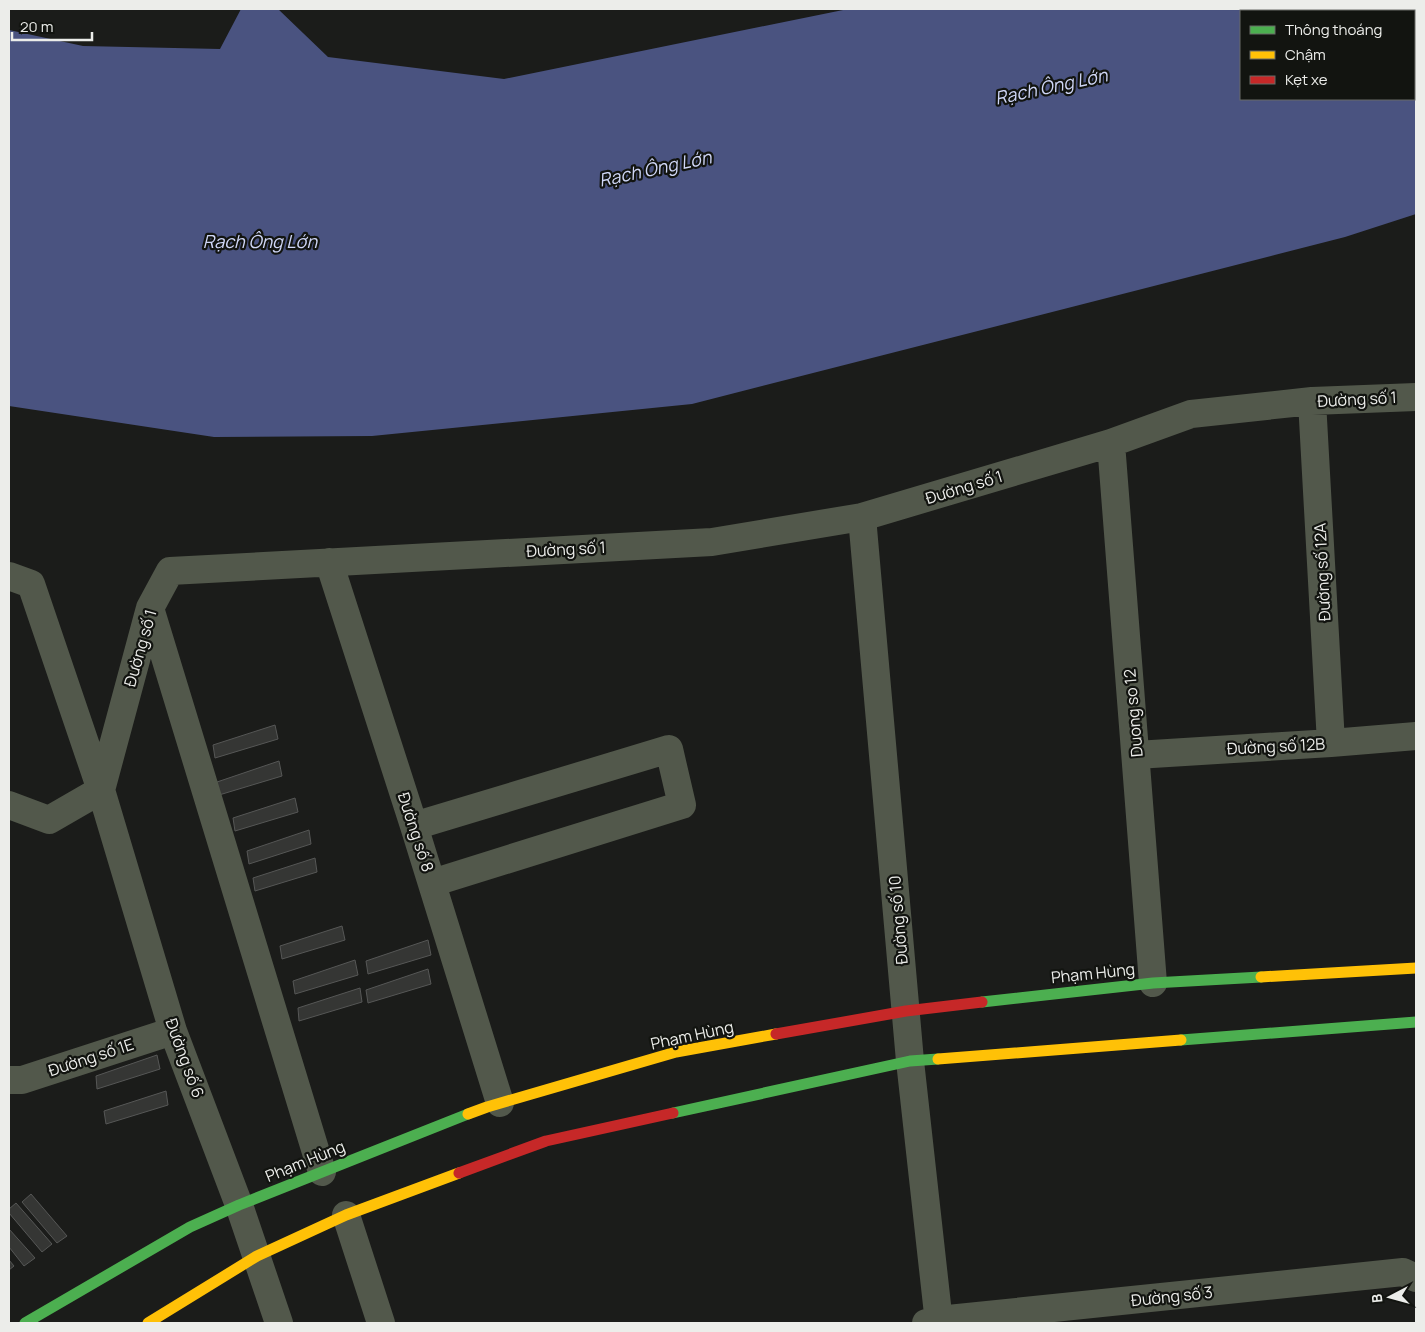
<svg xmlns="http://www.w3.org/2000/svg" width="1425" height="1332" font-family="Manrope,sans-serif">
  <rect width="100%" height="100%" fill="#1b1c1a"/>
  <!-- water -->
  <path fill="#4a5380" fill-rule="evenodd" d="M 241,9 L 278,9 L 328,57 L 504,79 L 848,9 L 1416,9 L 1416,214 L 1345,237 L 692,404 L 372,436 L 214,437 L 9,406 L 9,30 L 83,46 L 220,49 ZM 1241,11 L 1414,11 L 1414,99 L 1241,99 Z"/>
  <!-- building -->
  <path fill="#353634" stroke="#565756" d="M 275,725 L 278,739 L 215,758 L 213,745 Z
    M 279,761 L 282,776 L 219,795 L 217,782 Z
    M 295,798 L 298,812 L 235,831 L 233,818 Z
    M 309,830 L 311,844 L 249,864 L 247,851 Z
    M 315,858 L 317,872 L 255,891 L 253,878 Z
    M 342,926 L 345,940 L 282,959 L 280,946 Z
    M 428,940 L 431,955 L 368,974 L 366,961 Z
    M 355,960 L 358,975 L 295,994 L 293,981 Z
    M 428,969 L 431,984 L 368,1003 L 366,990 Z
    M 360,988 L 362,1002 L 299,1021 L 298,1008 Z
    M 157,1055 L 160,1069 L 97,1089 L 96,1076 Z
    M 166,1091 L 168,1105 L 106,1124 L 104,1111 Z
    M 31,1194 L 67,1236 L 57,1243 L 22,1202 Z
    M 16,1203 L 52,1244 L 42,1252 L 9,1213 L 9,1209 Z
    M 9,1229 L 35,1258 L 24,1266 L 9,1247 Z
    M 9,1260 L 14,1266 L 9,1270 Z"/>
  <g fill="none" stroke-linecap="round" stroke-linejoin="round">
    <!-- street -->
    <path stroke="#52584b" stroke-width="28" d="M 1312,401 L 1331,743
      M 1111,443 L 1153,983
      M 862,517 L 910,1061 L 939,1323
      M 329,562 L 414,826 L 500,1103
      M 9,576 L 31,584 L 101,790 L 173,1031 L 239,1205 L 279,1323
      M 150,608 L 322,1172
      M 1136,755 L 1331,743 L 1416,736
      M 101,790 L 150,608 L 170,571 L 712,542 L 862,517 L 1111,443 L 1191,414 L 1312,401 L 1416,397
      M 9,805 L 49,820 L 101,790
      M 414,826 L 669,749 L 682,805 L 432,883
      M 9,1080 L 22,1080 L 173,1031
      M 346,1215 L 381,1323
      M 926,1323 L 938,1320 L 1403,1272 L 1416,1278"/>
    <!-- fast -->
    <path stroke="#4caf50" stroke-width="11" d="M 982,1002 L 1153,983 L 1261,977
      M 1181,1040 L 1416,1022
      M 673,1113 L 910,1061 L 938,1059
      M 25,1323 L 190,1227 L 239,1205 L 468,1114"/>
    <!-- slow -->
    <path stroke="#ffc107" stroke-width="11" d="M 1261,977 L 1416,968
      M 938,1059 L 1181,1040
      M 468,1114 L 487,1107 L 676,1052 L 776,1034
      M 148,1323 L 257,1256 L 346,1215 L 459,1173"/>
    <!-- jam -->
    <path stroke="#c62828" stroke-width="11" d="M 776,1034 L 906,1011 L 982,1002
      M 459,1173 L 546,1141 L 673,1113"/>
  </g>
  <g text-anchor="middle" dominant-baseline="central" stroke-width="4.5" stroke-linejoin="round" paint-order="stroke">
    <!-- street labels -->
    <g font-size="16" fill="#ecedea" stroke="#121410">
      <text transform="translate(1357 399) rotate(-3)">Đường số 1</text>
      <text transform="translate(964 487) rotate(-17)">Đường số 1</text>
      <text transform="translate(566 549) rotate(-3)">Đường số 1</text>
      <text transform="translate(1322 572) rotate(-93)">Đường số 12A</text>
      <text transform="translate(140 648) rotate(-74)">Đường số 1</text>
      <text transform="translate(1133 713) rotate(-95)">Duong so 12</text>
      <text transform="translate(1276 746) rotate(-3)">Đường số 12B</text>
      <text transform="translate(416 832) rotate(72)">Đường số 8</text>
      <text transform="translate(898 920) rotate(-95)">Đường số 10</text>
      <text transform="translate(1093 973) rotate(-6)">Phạm Hùng</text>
      <text transform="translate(692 1035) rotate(-12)">Phạm Hùng</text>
      <text transform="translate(91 1057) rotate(-18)">Đường số 1E</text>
      <text transform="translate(185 1058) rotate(70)">Đường số 6</text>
      <text transform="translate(305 1161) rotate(-22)">Phạm Hùng</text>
      <text transform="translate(1172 1296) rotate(-6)">Đường số 3</text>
    </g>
    <!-- water labels -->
    <g font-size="18" font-style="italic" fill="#d0d7f7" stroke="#121410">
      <text transform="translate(1051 86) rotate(-12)">Rạch Ông Lớn</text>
      <text transform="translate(655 168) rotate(-12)">Rạch Ông Lớn</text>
      <text x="260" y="241">Rạch Ông Lớn</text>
    </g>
  </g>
  <!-- border -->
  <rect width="1425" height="1332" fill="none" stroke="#ecedea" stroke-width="20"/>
  <!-- legend -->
  <rect x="1240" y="10" width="175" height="90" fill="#121410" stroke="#696b67"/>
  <rect x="1250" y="26" width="25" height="8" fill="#4caf50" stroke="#696b67"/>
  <text x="1285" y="35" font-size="15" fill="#ecedea">Thông thoáng</text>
  <rect x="1250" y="51" width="25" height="8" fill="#ffc107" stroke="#696b67"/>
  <text x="1285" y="60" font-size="15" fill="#ecedea">Chậm</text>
  <rect x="1250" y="76" width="25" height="8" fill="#c62828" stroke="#696b67"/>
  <text x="1285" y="85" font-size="15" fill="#ecedea">Kẹt xe</text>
  <!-- north arrow -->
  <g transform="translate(1390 1297) rotate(264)" stroke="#121410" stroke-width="4" paint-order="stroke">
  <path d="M0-4L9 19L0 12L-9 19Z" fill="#ecedea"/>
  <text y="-8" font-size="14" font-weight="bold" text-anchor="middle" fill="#ecedea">B</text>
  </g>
  <!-- scale -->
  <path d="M12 32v8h80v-8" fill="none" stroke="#ecedea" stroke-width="2.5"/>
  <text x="20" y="32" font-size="15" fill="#ecedea" stroke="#121410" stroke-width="4" paint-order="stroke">20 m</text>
</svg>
